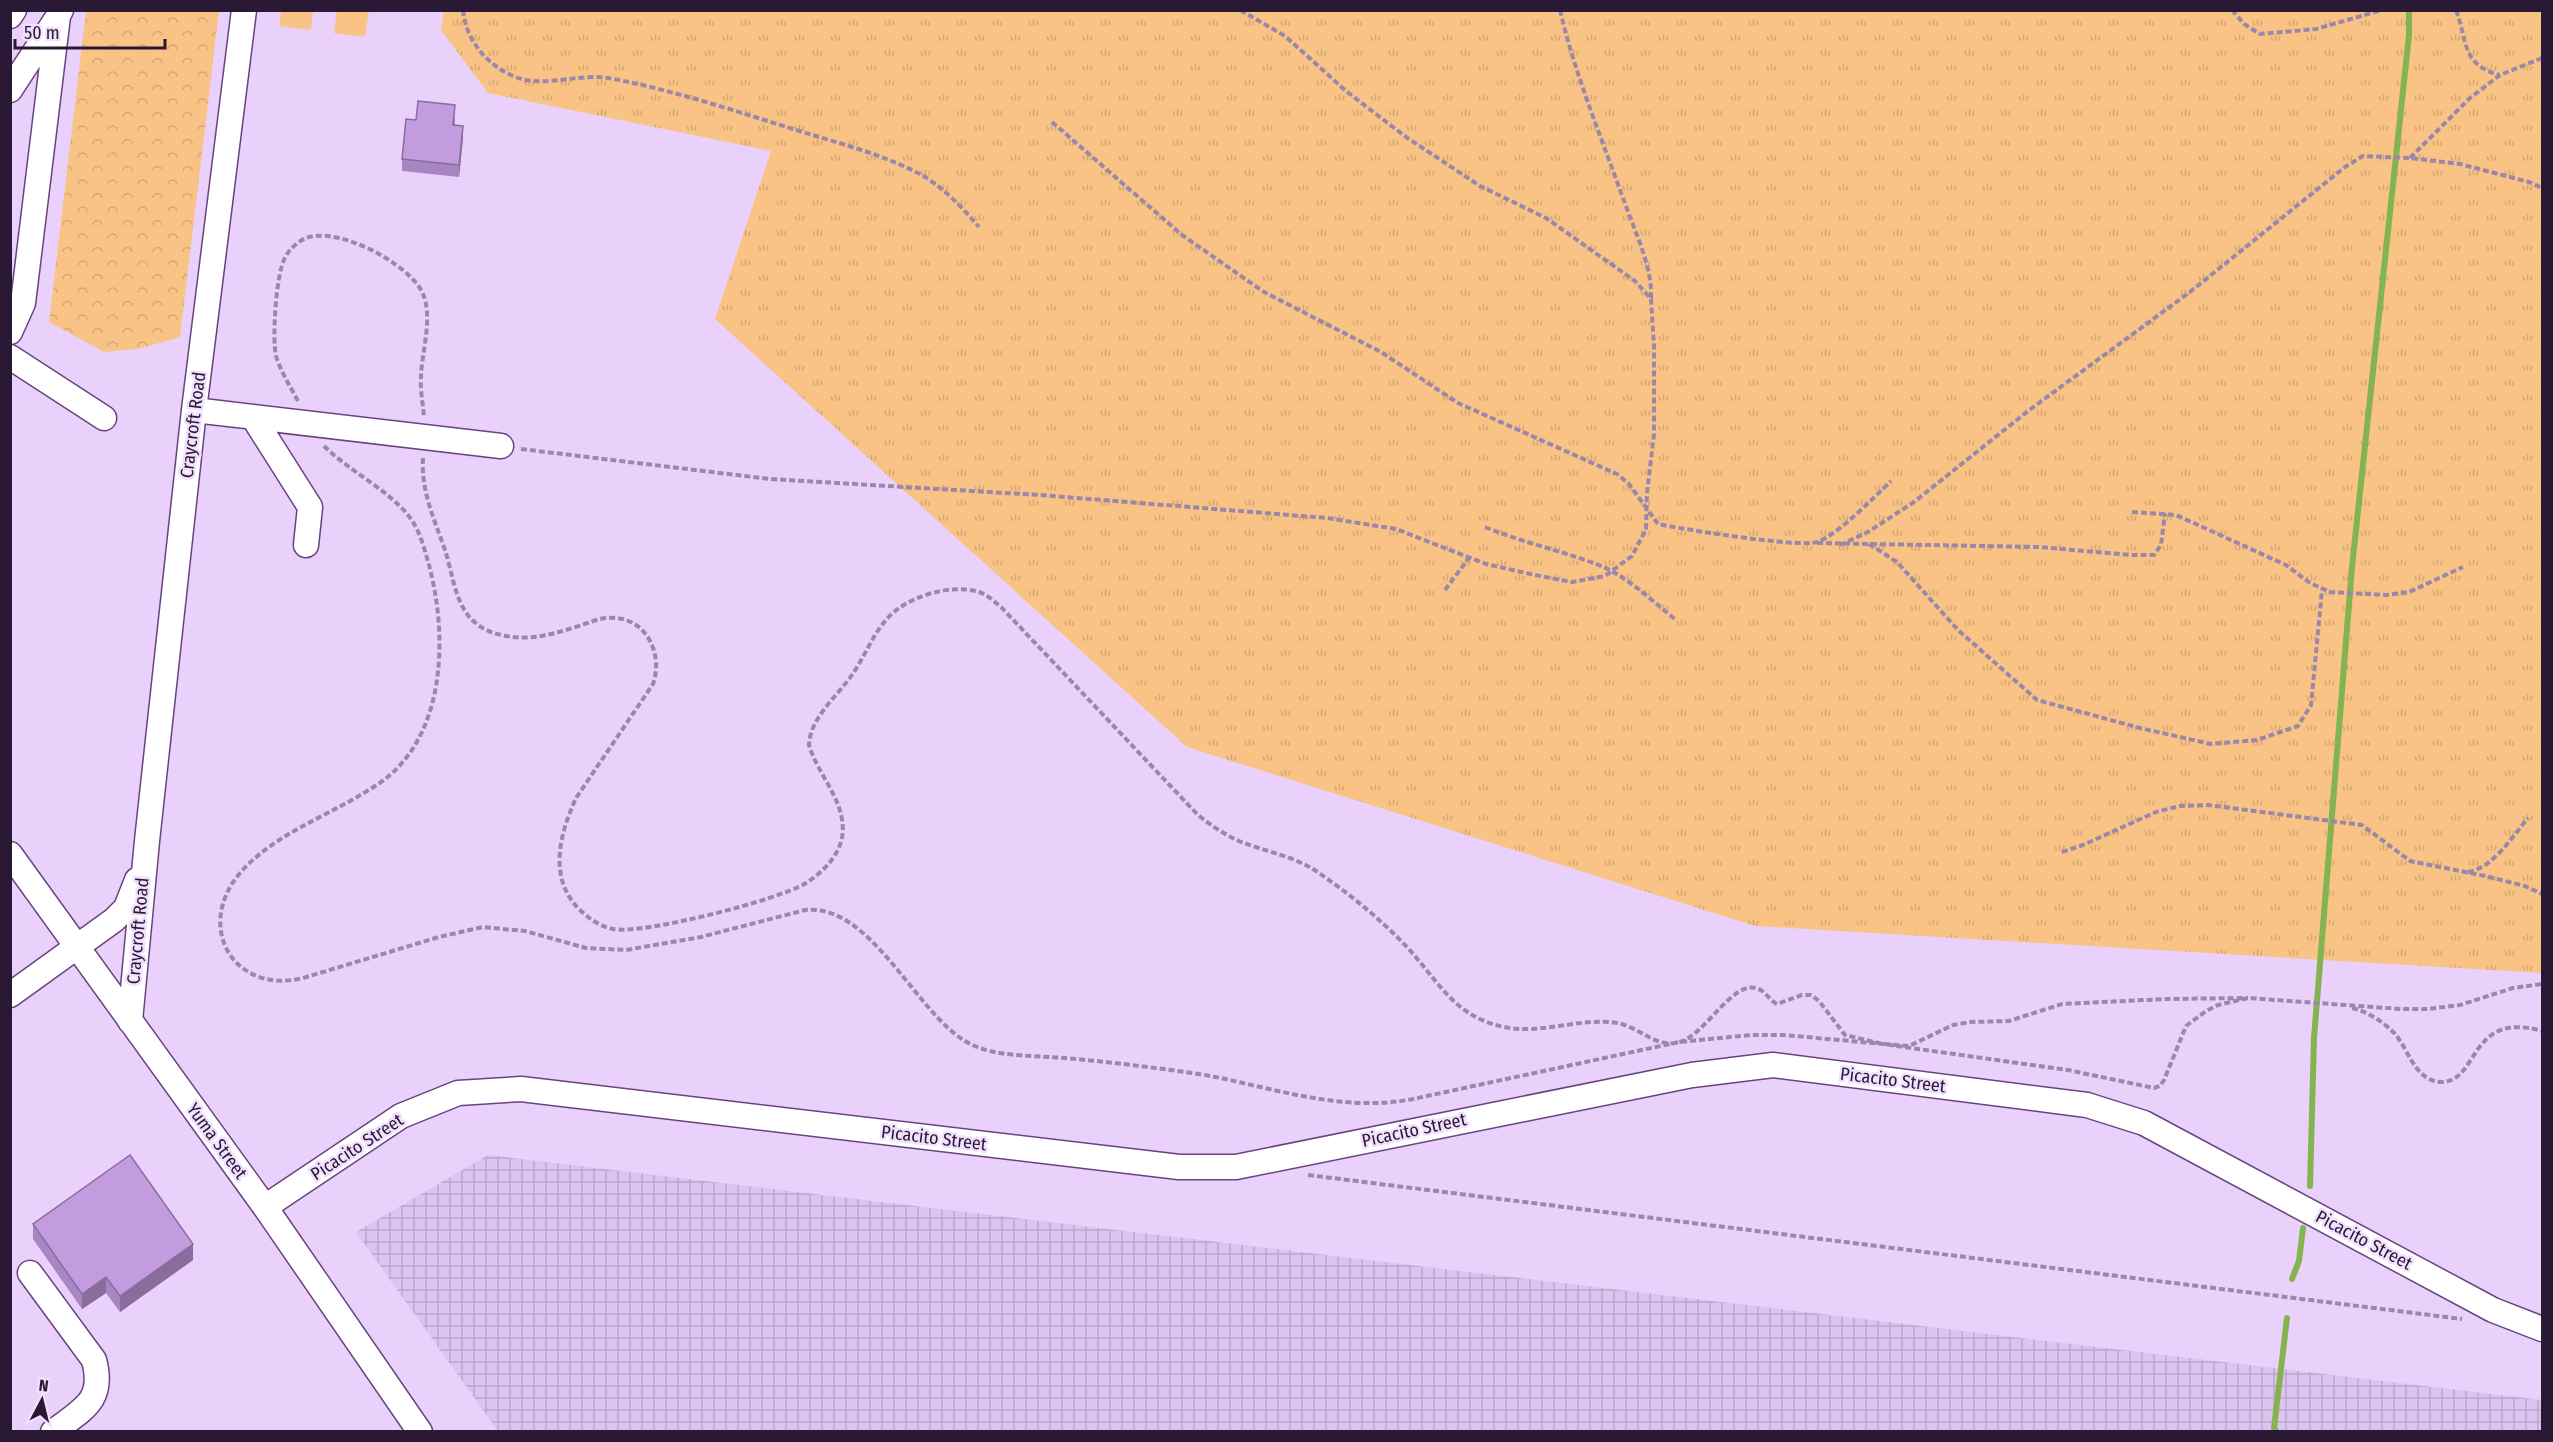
<svg xmlns="http://www.w3.org/2000/svg" width="2553" height="1442" font-family="'Fira Sans Condensed',sans-serif">
  <defs>
    <pattern id="industrial-grid" width="8" height="8" patternUnits="userSpaceOnUse" patternTransform="scale(1.5)"><rect width="8" height="8" fill="#dcc3f0"/><path d="M0 4h8M4 0v8" fill="none" stroke="#bda7ce"/></pattern>
    <pattern id="grass-tufts" width="24" height="20" patternUnits="userSpaceOnUse" patternTransform="scale(1.5)"><rect width="24" height="20" fill="#f8c384"/><path d="M3 7l-1-3M5 7V3M7 7l1-3M15 17l-1-3M17 17v-4M19 17l1-3" fill="none" stroke="#d5a773"/></pattern>
    <pattern id="park-crowns" width="20" height="18" patternUnits="userSpaceOnUse" patternTransform="scale(1.5)"><rect width="20" height="18" fill="#f8c384"/><path d="M2 6a3 3 0 1 1 6 0M12 15a3 3 0 1 1 6 0" fill="none" stroke="#d5a773"/></pattern>
  </defs>
  <rect width="100%" height="100%" fill="#e9d1fb"/>
  <!-- industrial -->
  <path fill="url(#industrial-grid)" d="M 488,1155 L 2542,1400 L 2542,1431 L 498,1431 L 356,1232 Z"/>
  <!-- grass -->
  <path fill="url(#grass-tufts)" d="M 444,10 L 2542,11 L 2542,973 L 1755,926 L 1187,747 L 715,319 L 771,151 L 488,93 L 441,30 Z"/>
  <!-- park -->
  <path fill="url(#park-crowns)" d="M 86,11 L 219,11 L 180,337 L 138,349 L 104,352 L 49,322 Z"/>
  <!-- pitch -->
  <path fill="#f8c384" d="M 337,10 L 369,11 L 365,37 L 334,33 Z
    M 281,11 L 313,11 L 311,30 L 279,26 Z"/>
  <g fill="none" stroke-linecap="round" stroke-linejoin="round">
    <!-- stream -->
    <path stroke="#84b44f" stroke-width="6" d="M 2310,1186 L 2314,1038 L 2352,567 L 2409,35 L 2409,10
      M 2292,1279 L 2299,1261 L 2303,1228
      M 2277,1432 L 2274,1428 L 2287,1318"/>
    <!-- minor casing -->
    <g stroke="#684380" stroke-width="27">
      <path id="minor" d="M 10,16 L 14,10
        M 10,90 L 55,21
        M 10,332 L 23,303 L 58,16 L 61,10
        M 10,357 L 104,418
        M 194,410 L 501,446
        M 253,417 L 310,507 L 306,545
        M 10,854 L 265,1207 L 420,1432
        M 10,995 L 114,920 L 126,908 L 137,880
        M 130,1021 L 147,841 L 194,410 L 244,10
        M 265,1207 L 401,1116 L 458,1093 L 521,1089 L 1179,1167 L 1236,1167 L 1692,1075 L 1773,1065 L 2087,1105 L 2144,1123 L 2493,1310 L 2542,1329
        M 30,1273 L 94,1360 C 105,1401 83,1409 53,1432"/>
    </g>
    <!-- path -->
    <path stroke="#9b87aa" stroke-width="4" stroke-dasharray="6 3" stroke-linecap="butt" d="M 463,10 C 466,40 486,64 513,76 C 542,89 577,73 608,78 C 670,89 732,110 793,129 C 834,142 879,153 918,173 C 941,185 962,207 979,227
      M 1560,10 C 1575,75 1602,139 1624,201 C 1634,229 1653,269 1651,298
      M 2232,10 L 2244,24 L 2260,34 L 2316,29 L 2382,10
      M 2456,10 C 2468,42 2461,64 2499,75
      M 1052,122 L 1182,235 L 1264,292 L 1381,352 L 1458,403 L 1617,474 L 1629,484 L 1658,524 C 1680,529 1801,548 1817,542 C 1839,534 1873,498 1891,481
      M 2410,158 L 2470,98 L 2500,75 L 2542,58
      M 298,401 C 290,386 281,372 276,356 C 272,338 276,277 284,260 C 287,252 294,245 302,240 C 332,222 411,264 423,294 C 433,318 422,351 421,376 C 420,390 423,404 424,417
      M 324,446 C 348,470 388,490 408,515 C 420,530 424,548 429,565 C 448,636 446,736 381,782 C 337,813 275,832 240,873 C 194,927 234,995 303,978 L 439,937 L 483,927 L 525,931 L 586,948 L 626,950 L 701,937 L 805,910 C 870,903 915,1011 965,1041 C 990,1056 1021,1055 1049,1057 C 1082,1059 1115,1063 1148,1067 C 1177,1071 1206,1074 1234,1081 C 1292,1094 1353,1111 1413,1099 L 1679,1042 L 1751,1035 L 1784,1035 L 1883,1044 L 2068,1070 L 2154,1088 L 2160,1086 L 2164,1080 L 2186,1026 L 2206,1011 L 2218,1005 L 2248,998 L 2401,1009 L 2428,1009 L 2460,1005 L 2513,988 L 2542,984
      M 521,449 L 770,479 L 1040,495 L 1327,518 L 1396,529 L 1486,564 L 1535,575 L 1572,582 L 1605,576 L 1632,556 L 1646,529 L 1647,493 L 1654,434 L 1654,346 L 1651,299 L 1635,281 L 1546,218 L 1480,186 L 1406,137 L 1346,91 L 1285,36 L 1240,10
      M 423,458 C 421,492 434,518 445,550 C 453,574 455,608 477,624 C 485,631 496,634 506,636 C 534,641 556,633 582,625 C 591,622 600,618 608,618 C 645,615 664,653 653,684 L 576,798 C 560,833 548,877 578,908 C 588,918 599,926 613,929 C 642,935 779,900 806,883 C 822,873 838,857 842,838 C 848,803 818,776 809,745 C 810,719 835,698 849,679 C 863,661 871,637 886,620 C 905,597 950,583 979,592 C 988,595 995,602 1002,608 L 1197,814 C 1210,825 1224,834 1239,841 C 1266,852 1295,856 1319,873 C 1348,893 1378,917 1402,942 C 1437,977 1451,1016 1504,1027 C 1541,1035 1580,1017 1617,1023 C 1640,1027 1656,1049 1680,1042 C 1705,1035 1731,982 1756,988 C 1765,990 1769,1000 1777,1004 L 1802,995 L 1811,995 L 1819,1001 L 1845,1035 L 1883,1044 L 1909,1046 L 1953,1025 L 1970,1022 L 2009,1021 L 2062,1004 L 2166,999 L 2248,998
      M 2132,512 L 2176,515 L 2286,565 L 2310,583 L 2330,592 L 2387,595 L 2409,592 L 2463,567
      M 1485,527 C 1521,542 1559,550 1596,564 C 1626,575 1651,600 1676,620
      M 1817,543 L 2038,547 L 2132,555 L 2154,555 L 2161,545 L 2165,513
      M 1869,544 L 1897,562 L 1958,630 L 2037,700 L 2140,728 L 2211,744 L 2257,740 L 2298,726 L 2311,705 L 2322,590
      M 1840,545 L 1868,532 L 1914,502 L 2028,411 L 2190,292 L 2345,167 L 2363,156 L 2410,158 L 2460,164 L 2529,182 L 2542,188
      M 1445,590 L 1469,558
      M 2062,852 L 2083,845 L 2156,812 L 2180,806 L 2208,805 L 2362,825 L 2410,861 L 2485,876 L 2525,886 L 2542,894
      M 2468,872 C 2493,868 2512,837 2528,818
      M 2352,1008 C 2367,1011 2385,1023 2395,1034 C 2409,1050 2415,1081 2441,1082 C 2480,1082 2468,1010 2542,1031
      M 1308,1175 L 2462,1319"/>
    <!-- minor -->
    <use href="#minor" stroke="#fff" stroke-width="24"/>
  </g>
  <!-- wall -->
  <path fill="#a886c1" d="M 455,117 L 455,125 L 463,138 L 459,177 L 402,171 L 402,159 L 416,120 Z
    M 33,1224 L 193,1260 L 120,1312 L 106,1293 L 82,1309 L 33,1239 Z"/>
  <!-- shaded-wall -->
  <path fill="#886d9d" d="M 463,126 L 463,138 L 459,177 L 459,165 Z
    M 193,1244 L 193,1260 L 120,1312 L 120,1296 Z
    M 106,1277 L 106,1293 L 82,1309 L 82,1294 Z"/>
  <!-- building -->
  <path fill="#c39ce0" stroke="#886d9d" stroke-width="1.5" d="M 418,101 L 455,105 L 453,125 L 463,126 L 459,165 L 402,159 L 406,119 L 416,120 Z
    M 130,1155 L 193,1244 L 120,1296 L 106,1277 L 82,1294 L 33,1224 Z"/>
  <g text-anchor="middle" dominant-baseline="central" stroke-width="5" stroke-linejoin="round" paint-order="stroke">
    <!-- street labels -->
    <g font-size="18" fill="#291934" stroke="#f1e1fe">
      <text transform="translate(193 425) rotate(-83)">Craycroft Road</text>
      <text transform="translate(138 931) rotate(-85)">Craycroft Road</text>
      <text transform="translate(1893 1080) rotate(7)">Picacito Street</text>
      <text transform="translate(1414 1130) rotate(-12)">Picacito Street</text>
      <text transform="translate(934 1138) rotate(7)">Picacito Street</text>
      <text transform="translate(217 1141) rotate(54)">Yuma Street</text>
      <text transform="translate(357 1147) rotate(-33)">Picacito Street</text>
      <text transform="translate(2364 1240) rotate(28)">Picacito Street</text>
    </g>
  </g>
  <!-- border -->
  <rect width="2553" height="1442" fill="none" stroke="#291934" stroke-width="24"/>
  <!-- north arrow -->
  <g transform="translate(42 1400) rotate(7)" stroke="#f1e1fe" stroke-width="4.5" paint-order="stroke">
  <path d="M0-4.5L10 22L0 15L-10 22Z" fill="#291934"/>
  <text y="-9" font-size="16" font-weight="bold" text-anchor="middle" fill="#291934">N</text>
  </g>
  <!-- scale -->
  <path d="M15 39v9h150v-9" fill="none" stroke="#291934" stroke-width="3"/>
  <text x="24" y="39" font-size="18" fill="#291934" stroke="#f1e1fe" stroke-width="4.5" paint-order="stroke">50 m</text>
</svg>
